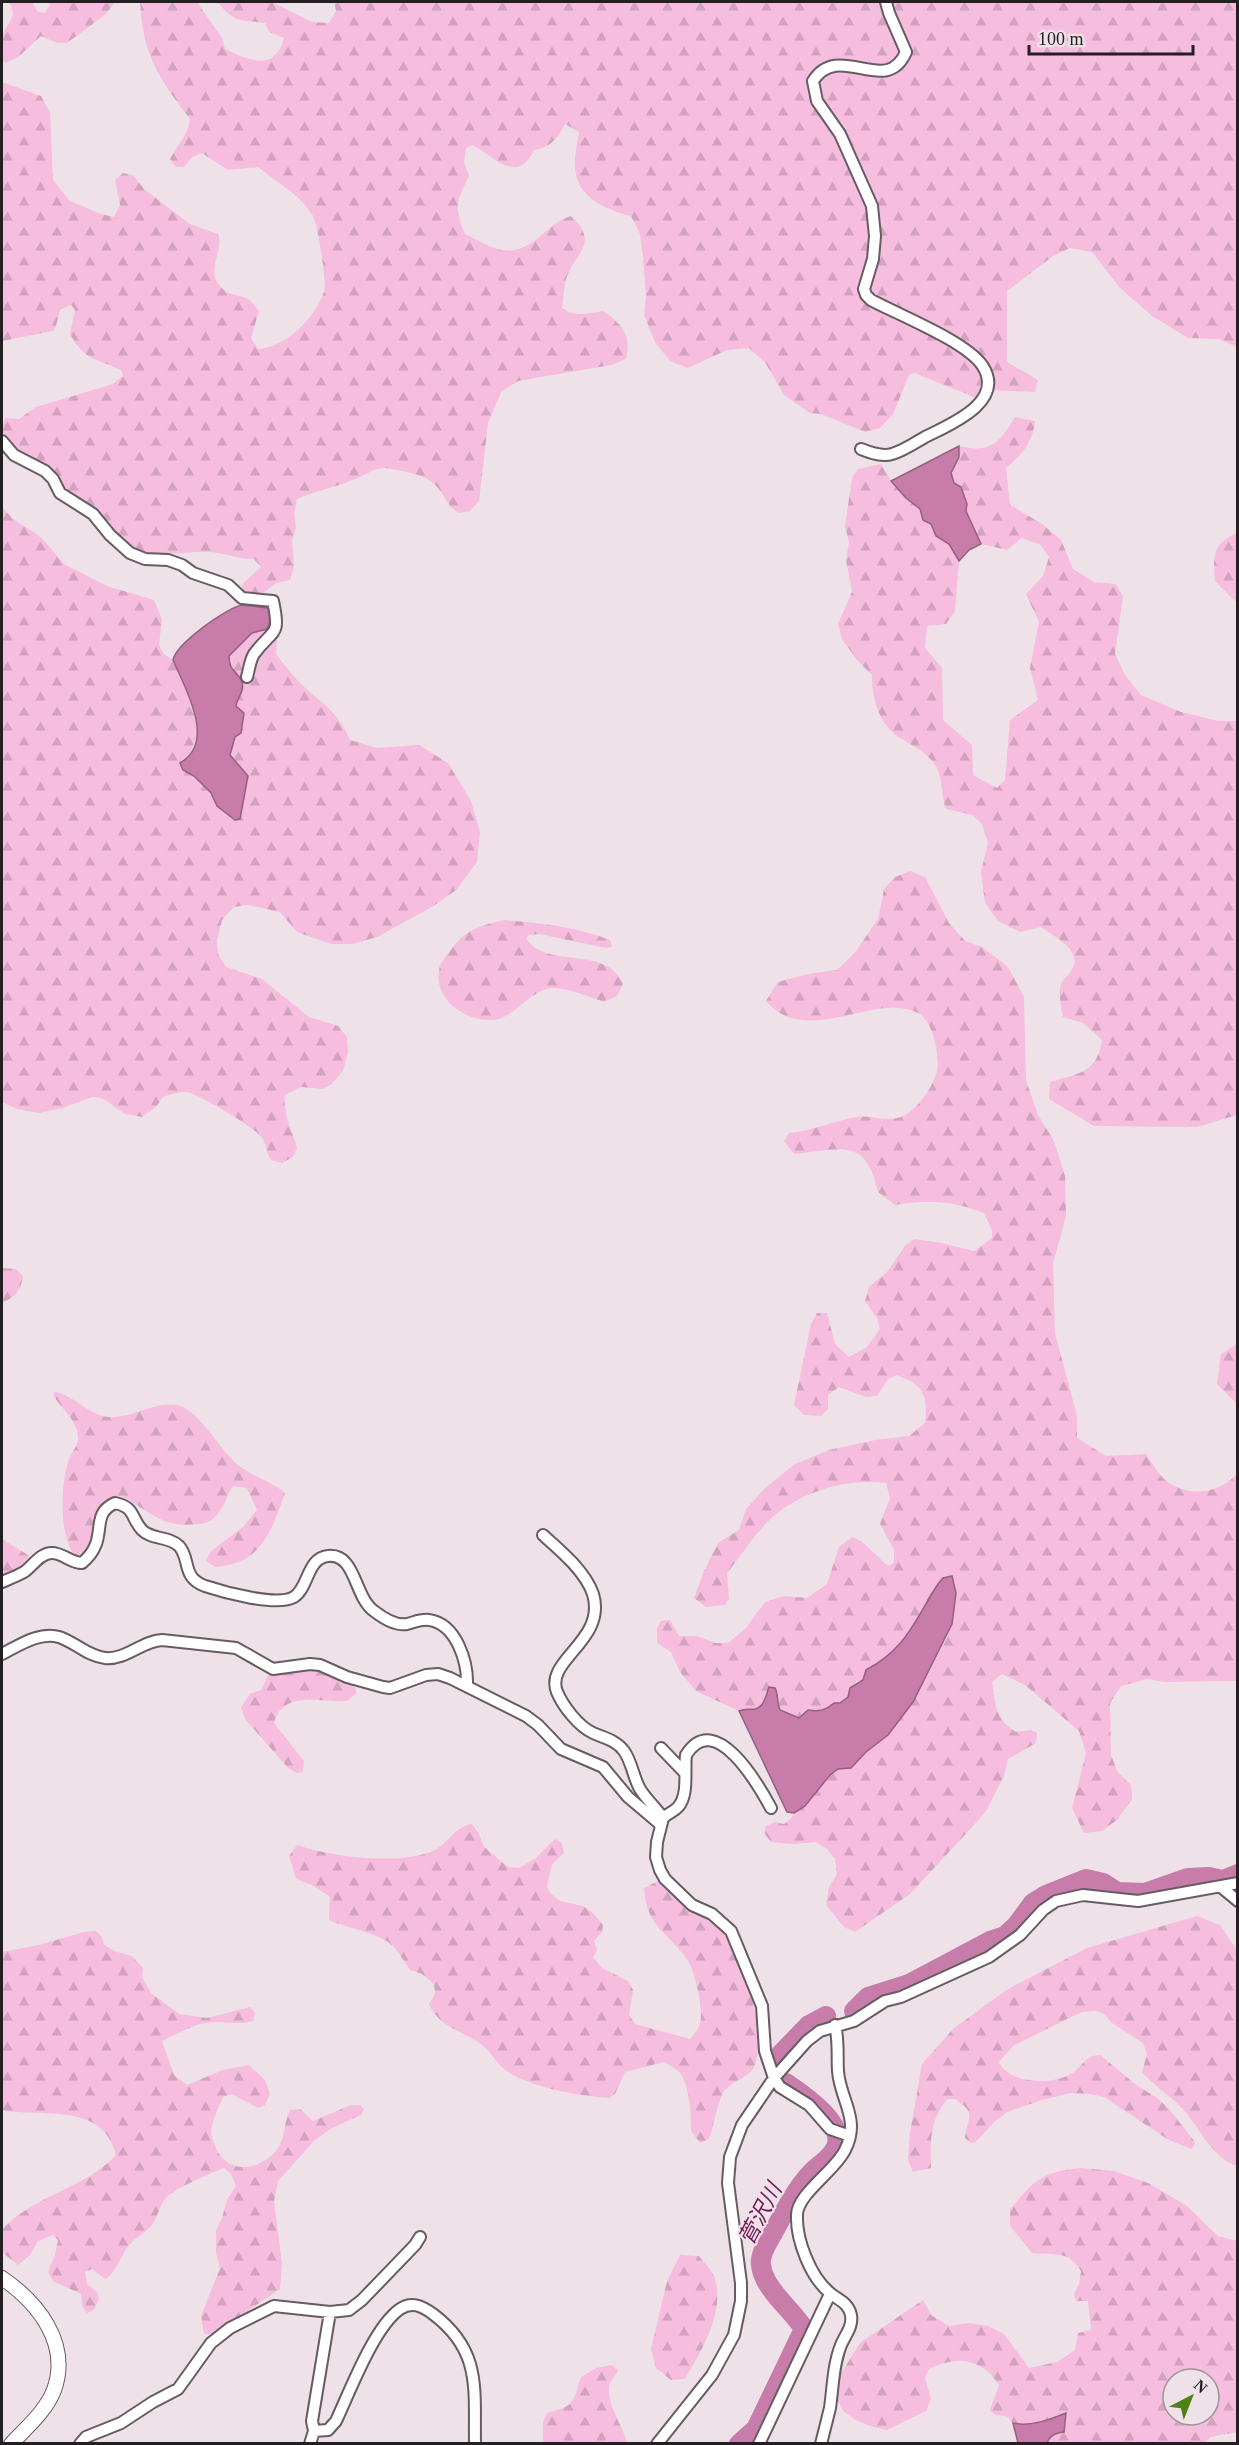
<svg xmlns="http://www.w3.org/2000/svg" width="1239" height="2445" font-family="'Times New Roman','Noto Sans JP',serif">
  <defs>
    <pattern id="forest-firs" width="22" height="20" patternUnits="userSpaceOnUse" patternTransform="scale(1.5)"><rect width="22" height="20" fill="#f6bdde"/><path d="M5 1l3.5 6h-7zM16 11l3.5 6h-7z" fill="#d3a2be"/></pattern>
  </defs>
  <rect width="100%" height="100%" fill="#eee2e8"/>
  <!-- forest -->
  <path fill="url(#forest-firs)" fill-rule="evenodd" d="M 9,2 L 32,2 L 37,11 L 45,13 L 50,5 L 49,2 L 115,2 L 106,14 L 67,43 L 57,43 L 41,36 L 17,58 L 5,63 L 2,60 C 1,54 1,46 2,39 C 3,25 20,19 9,2 Z
    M 140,2 L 197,2 L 222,38 L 225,49 C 249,60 275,73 284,38 L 269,32 L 265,23 C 238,19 237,24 217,2 L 272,2 L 312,22 L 329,23 L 336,11 L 334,2 L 1237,2 L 1237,347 L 1219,339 L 1188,338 L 1152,316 L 1120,288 L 1092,252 L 1070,248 L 1053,256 L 1007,291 L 1007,362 L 1038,380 L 1035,392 L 990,390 L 975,398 C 955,388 935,382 915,373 L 909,375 L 893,414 L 880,428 L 865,432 L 821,414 L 810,413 L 784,395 L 765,362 L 749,348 L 727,350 L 688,368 L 670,361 L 655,342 L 644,315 L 646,297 L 643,257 L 640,234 L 631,216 C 609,211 581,199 576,175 C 573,161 577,145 579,132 L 565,124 C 557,139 551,147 534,150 C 517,186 494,156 472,145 L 466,148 L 464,162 L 469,176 C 456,202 454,206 465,234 C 498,251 512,261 543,234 C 552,226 559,220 571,216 C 601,244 574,253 566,279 C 564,288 563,299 562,308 C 574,318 589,313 603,311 C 622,324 632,335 626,359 L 611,365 L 518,381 L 501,392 L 488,423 L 479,501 L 470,511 L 459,513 C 445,506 443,488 429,480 C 421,474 394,469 384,468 C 373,468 361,478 350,481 C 332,488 315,491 297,499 L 294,513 L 296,528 L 292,540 L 294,567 L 290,580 L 276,583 L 258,597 L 241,593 L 243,583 L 261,567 L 254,559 C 239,559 226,554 212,552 C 185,550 157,560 132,551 L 11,444 L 2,430 L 5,418 L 19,419 L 36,407 L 113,384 L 123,376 L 122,371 C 96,357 86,363 70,334 L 75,310 L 71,305 L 60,310 L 56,326 L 53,331 L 2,341 L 2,82 L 41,96 L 50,112 L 53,180 L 70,201 L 101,214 L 114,217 L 120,205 L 115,180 L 123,173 L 133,175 L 144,189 L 190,224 L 218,234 C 225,252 202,272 224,290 C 231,296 243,295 250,300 C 253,303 256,308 259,311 L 251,338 L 258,349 C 285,348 315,318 324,292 C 327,283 318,225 313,216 C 301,195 276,182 258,167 L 228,170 L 202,153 L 192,157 L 184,167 L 176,167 L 170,159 C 177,145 189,134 190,119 C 158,77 143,55 140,2 Z
    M 1015,417 L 1035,421 C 1033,442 1022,455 1006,468 L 1010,505 L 1042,524 L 1061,540 L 1073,569 L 1094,582 L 1116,584 L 1123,596 L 1115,654 L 1125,675 L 1141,695 L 1181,712 L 1218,721 L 1237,721 L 1237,1115 L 1197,1127 L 1094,1126 L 1049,1099 L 1050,1082 C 1078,1073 1097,1074 1102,1040 L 1083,1023 L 1063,1017 C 1061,1007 1058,995 1061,984 C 1064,977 1073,972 1074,964 C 1078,948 1052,935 1041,927 L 1020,932 L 998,921 L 985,903 L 981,872 L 988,843 L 982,824 L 972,815 L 946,809 C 940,792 944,774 932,761 C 924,751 913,746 902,739 C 879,726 872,699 872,675 L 857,660 L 842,639 L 838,624 L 852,592 L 846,560 L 849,542 L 845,526 L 852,478 L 858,469 L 881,464 L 891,481 L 906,498 L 920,509 L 923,520 L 931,524 L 936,536 L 949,544 L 959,561 L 955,611 L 946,624 L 927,626 L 925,648 L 942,668 L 943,720 L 972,745 L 973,775 L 997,788 L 1005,780 L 1010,720 L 1038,700 L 1030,668 L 1039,622 L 1026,594 L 1043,576 L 1049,557 L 1041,545 L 1022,538 L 1007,550 L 981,544 L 966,511 L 967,504 L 961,487 L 954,483 L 951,473 L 959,457 L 959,446 C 991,454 1000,442 1015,417 Z
    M 2,507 L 13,519 L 41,537 L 64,564 L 107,586 L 154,600 L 162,619 L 159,645 L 164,654 L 173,660 L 193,707 L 198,733 L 188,758 L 180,763 C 184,771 189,771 195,777 C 204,786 212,794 217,806 L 235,737 L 236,699 L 242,691 L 242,683 L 229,666 L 229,656 C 239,643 254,627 271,630 L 277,641 L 276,654 C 284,664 292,675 301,684 C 323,705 337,710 350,740 L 377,748 L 419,745 L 448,763 L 471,801 L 480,832 L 477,862 L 456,890 L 432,907 L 377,937 L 353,944 L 331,944 L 297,932 L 280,912 L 248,905 L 234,907 L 222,920 L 217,940 L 218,954 L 226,967 L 262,979 L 309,1017 L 338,1026 L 347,1037 L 348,1052 L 343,1071 L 332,1084 L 323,1089 L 301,1087 L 285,1095 C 283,1115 292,1129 297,1148 L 293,1157 L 282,1163 L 271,1160 C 266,1153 267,1146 263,1139 C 258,1129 198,1094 187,1092 C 180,1091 170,1095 163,1097 L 156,1107 L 142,1117 L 125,1114 L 102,1098 L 92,1097 L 63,1108 L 38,1113 L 17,1109 L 2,1102 Z
    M 1237,533 L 1237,603 L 1215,581 C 1213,557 1212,544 1237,533 Z
    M 910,871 L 925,877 L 949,923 L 965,941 L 982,947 L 1008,967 L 1024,997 L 1026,1080 L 1038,1115 L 1054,1141 L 1065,1176 L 1066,1216 L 1053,1263 L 1055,1333 L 1077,1416 L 1077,1438 L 1106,1456 L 1146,1454 C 1151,1461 1157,1472 1163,1478 C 1186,1498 1217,1495 1237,1474 L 1237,1681 L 1164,1682 L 1147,1679 L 1121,1686 L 1110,1703 L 1111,1755 L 1117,1771 L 1131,1785 L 1132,1799 L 1117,1820 L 1102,1831 L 1084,1833 L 1072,1808 L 1086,1753 L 1079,1731 L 1025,1685 L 1002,1674 L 992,1682 C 996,1706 994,1718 1016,1732 L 1031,1730 L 1037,1733 L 1036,1743 L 1008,1759 L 1004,1776 L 986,1811 L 973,1826 L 910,1894 L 855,1932 L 844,1927 L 826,1905 L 829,1887 L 837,1874 L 835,1859 L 826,1848 L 816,1842 L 793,1844 L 771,1842 L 764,1833 L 766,1826 L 775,1822 L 784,1824 L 790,1820 L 794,1813 L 805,1806 L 830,1775 L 838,1769 L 851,1768 L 866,1753 L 888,1735 L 913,1702 L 947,1638 L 952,1624 L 956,1593 L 943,1578 L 899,1647 L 878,1663 L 863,1680 L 856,1682 L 848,1697 L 840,1703 L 834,1703 C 826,1710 819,1712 808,1710 L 800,1718 L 780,1710 L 776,1701 L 777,1691 L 769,1688 C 766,1695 765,1707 755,1709 C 749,1710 746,1708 739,1711 L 696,1691 L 680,1672 L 671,1652 L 657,1643 L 657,1628 L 661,1621 L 670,1620 L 679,1636 L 697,1636 L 715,1643 L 728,1643 L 746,1628 L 765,1602 L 784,1596 L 807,1598 L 827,1584 L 839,1547 L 852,1537 L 861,1541 L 888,1566 L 894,1563 L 894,1550 L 880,1524 L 890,1498 L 886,1483 C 842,1478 791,1494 761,1529 C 749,1542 739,1559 727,1573 L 729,1599 L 725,1605 L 706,1607 L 694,1598 L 704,1571 L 718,1543 L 739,1530 L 746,1509 L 765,1488 L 795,1464 L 829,1450 L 875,1440 L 909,1436 L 925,1423 C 928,1394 924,1386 897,1375 L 888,1379 L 877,1396 L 866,1397 L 839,1387 L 828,1395 L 828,1409 L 821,1416 L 804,1415 L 794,1405 L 811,1324 L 817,1313 L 827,1313 L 835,1344 L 849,1357 L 867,1347 L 880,1329 L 877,1318 L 865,1301 L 869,1287 L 887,1272 L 905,1246 L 914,1239 L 942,1243 L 974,1251 L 992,1238 L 992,1230 L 984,1213 C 952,1201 929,1199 895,1205 L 878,1192 C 866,1135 839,1150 794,1154 L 784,1141 L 789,1133 C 813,1131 833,1121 856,1117 C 869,1115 884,1121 897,1118 C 914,1115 933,1088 937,1071 C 940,1056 933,1020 918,1013 C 874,991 807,1049 766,1001 L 778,982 L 808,974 L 837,970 L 854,954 L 878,919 L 884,889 L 895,877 Z
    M 504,920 C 540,923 576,927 610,940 L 612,947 L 606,948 L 539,934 L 529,935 L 526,938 C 547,971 605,943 623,984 L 617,996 L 604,1002 C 590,997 566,987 551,988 C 528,991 514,1020 491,1020 C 463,1021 431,997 440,966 C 442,960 450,952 453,947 C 466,929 484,925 504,920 Z
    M 2,1268 L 16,1269 L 23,1276 C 21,1291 15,1297 2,1303 Z
    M 1237,1344 L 1237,1404 L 1217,1384 L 1221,1354 Z
    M 54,1392 C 73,1394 88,1415 108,1417 C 133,1419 157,1399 180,1406 C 199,1411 222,1452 238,1465 C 253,1477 271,1481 285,1493 C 276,1518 266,1552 238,1562 C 231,1565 223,1566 215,1567 L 206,1561 L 210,1552 L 244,1526 L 257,1510 L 247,1488 L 233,1486 C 227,1496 223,1510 214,1518 C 210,1522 202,1524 197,1524 C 162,1529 149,1510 121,1496 L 111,1498 L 103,1506 L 87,1558 L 76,1557 C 58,1537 60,1481 70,1457 C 72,1452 77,1446 78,1441 C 80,1423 63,1410 54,1397 Z
    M 2,1539 L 28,1555 L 29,1560 L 23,1568 L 2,1580 Z
    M 301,1661 L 353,1683 L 357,1693 L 347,1701 C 321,1703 283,1689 274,1723 L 304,1761 L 303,1772 L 297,1773 L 288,1768 L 245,1719 L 241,1707 L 250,1694 L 261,1690 L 268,1676 L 275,1670 Z
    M 472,1824 L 479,1834 L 484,1847 L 508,1867 L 519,1868 L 536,1858 L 555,1839 L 562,1843 L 564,1853 L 552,1864 L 547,1886 L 550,1893 L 560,1901 L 583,1906 L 594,1914 L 603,1925 L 602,1932 L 594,1941 L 597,1950 L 593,1957 L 602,1968 L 628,1981 L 633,1990 L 629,2015 L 635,2024 L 690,2039 C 693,2035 699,2029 700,2024 C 704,2011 695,1972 688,1961 C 670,1933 646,1928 644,1888 L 658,1881 L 666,1883 C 682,1895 703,1907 717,1922 C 742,1948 767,2031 755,2065 C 750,2079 728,2081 722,2095 C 716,2109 714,2125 709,2139 L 700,2143 L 691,2131 C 691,2115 690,2081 677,2070 C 673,2067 668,2065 664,2062 L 625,2072 L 615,2094 L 609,2098 C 581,2096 520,2087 500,2065 C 494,2059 490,2051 482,2045 C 464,2031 438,2027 429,2004 L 435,1994 L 434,1984 L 422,1974 L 410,1970 C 405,1963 400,1954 394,1947 C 383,1934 346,1928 329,1920 L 330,1897 L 312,1885 L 296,1879 L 289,1856 L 297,1845 C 332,1857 401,1866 435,1850 C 448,1843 457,1825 472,1824 Z
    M 1197,1916 L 1220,1925 L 1237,1950 L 1237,2166 C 1211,2158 1199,2125 1180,2106 C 1168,2094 1153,2085 1142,2072 L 1147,2054 L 1143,2043 L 1112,2023 L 1103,2013 L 1095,2011 L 1083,2012 L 1069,2018 L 1013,2046 L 999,2062 C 1009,2084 1050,2085 1069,2075 C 1083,2068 1083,2056 1100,2055 L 1135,2084 L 1157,2098 L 1169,2109 L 1195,2142 L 1194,2146 L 1191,2149 L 1167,2139 L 1104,2097 L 1091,2094 L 1071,2093 L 1042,2100 L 1007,2112 L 994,2122 L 976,2142 L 971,2143 L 965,2138 C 967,2117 978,2114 955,2099 L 948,2099 C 930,2117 930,2144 931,2168 L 913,2172 L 908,2160 L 910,2133 L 922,2064 L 954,2028 L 1008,1989 L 1087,1948 Z
    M 96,1931 L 102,1937 L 104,1945 L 114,1951 L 132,1956 L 143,1968 L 142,1977 L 151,1993 L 179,2014 L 207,2018 L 250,2007 L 255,2013 L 253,2021 C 237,2026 222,2020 206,2023 C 192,2025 175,2035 162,2041 L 174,2075 L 187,2085 L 223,2070 L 249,2065 L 265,2080 L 270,2094 L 265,2105 L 258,2108 L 232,2094 L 223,2097 C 218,2109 212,2120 211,2133 C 211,2137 214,2141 215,2146 C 226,2174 256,2172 275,2152 C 286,2140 283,2124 290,2110 L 300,2109 L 313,2121 L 351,2105 L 360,2105 L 364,2109 L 361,2115 L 332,2128 L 314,2141 L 278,2181 L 274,2201 L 282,2264 L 280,2289 L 213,2334 L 204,2334 L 201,2316 L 220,2268 L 216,2253 L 216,2230 L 222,2218 L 227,2200 L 236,2186 L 231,2174 L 224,2168 C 211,2173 175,2188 166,2198 C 158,2207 158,2221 147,2230 C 141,2236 135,2238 129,2245 C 120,2256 118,2271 105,2279 L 92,2269 L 85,2272 L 87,2284 L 97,2292 L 99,2298 L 94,2310 L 87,2313 L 82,2306 L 81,2294 L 53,2281 L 48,2272 L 55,2255 L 58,2240 L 53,2235 L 38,2241 L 30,2255 L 18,2265 L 2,2252 L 2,2230 C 33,2195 85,2189 116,2155 C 103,2101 42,2118 2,2110 L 2,1952 L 39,1945 L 84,1932 Z
    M 1081,2168 L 1114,2171 L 1148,2183 L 1187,2206 L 1218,2236 L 1237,2241 L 1237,2432 L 1211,2437 L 1204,2443 L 1047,2443 L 1049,2439 L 1056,2433 L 1065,2414 C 1054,2418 1024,2430 1013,2423 C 1013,2423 1007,2416 1006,2416 L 995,2415 L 990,2410 L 999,2385 C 983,2359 956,2355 929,2369 L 925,2378 L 931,2399 L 926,2411 L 887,2430 L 870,2426 L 856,2420 L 843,2411 L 837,2399 L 840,2375 L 860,2343 L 923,2300 L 931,2315 L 949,2326 L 969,2323 L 988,2326 L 1004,2334 L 1029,2368 L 1057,2362 L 1075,2350 L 1078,2333 L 1091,2330 L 1088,2301 L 1076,2301 L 1074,2294 L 1079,2284 L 1081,2271 C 1067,2249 1055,2256 1032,2253 L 1010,2226 L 1010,2209 C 1035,2180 1041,2172 1081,2168 ZM 1173,2379 L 1209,2379 L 1209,2415 L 1173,2415 Z
    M 680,2255 L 699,2256 C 704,2263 713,2271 715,2279 C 725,2313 701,2351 685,2379 L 671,2380 L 656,2368 L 651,2349 L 667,2281 Z
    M 612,2365 L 618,2371 C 615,2376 609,2382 609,2388 C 608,2407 623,2426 627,2443 L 543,2443 L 543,2422 L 547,2413 C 576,2405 572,2404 581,2377 L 596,2368 Z"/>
  <!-- water -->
  <path fill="#c77ca9" stroke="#966080" stroke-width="1.5" d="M 959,446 L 959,457 L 951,473 L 954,483 L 961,487 L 967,504 L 966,511 L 981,544 L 969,550 L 959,561 L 949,544 L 936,536 L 931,524 L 923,520 L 920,509 L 906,498 L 891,481 Z
    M 242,605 L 268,608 L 272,617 L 267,629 L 252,633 L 229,656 C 229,672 237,670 242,682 C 245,691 237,698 236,706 L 244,713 L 241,733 L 235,737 L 230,755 L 248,776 L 240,819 L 235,820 L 217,806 L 211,793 L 194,776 L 183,770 L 180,763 C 217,742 185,688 173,660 C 176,644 226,608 242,605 Z
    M 952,1576 L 956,1593 L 952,1624 L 913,1702 L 888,1735 L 866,1752 L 851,1768 L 838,1769 L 830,1775 L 805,1806 L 794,1813 L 787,1812 L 739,1711 C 746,1708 749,1710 755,1709 C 765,1706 766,1695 769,1687 L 775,1688 C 778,1693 777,1703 780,1710 L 799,1718 L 808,1710 C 819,1712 826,1710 834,1703 L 840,1703 L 848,1697 L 850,1688 L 863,1680 L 866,1670 C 907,1648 914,1621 938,1584 L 943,1578 Z
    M 1066,2413 L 1064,2432 C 1056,2433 1050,2435 1047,2443 L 1018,2443 L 1013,2423 C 1030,2427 1049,2420 1066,2413 Z"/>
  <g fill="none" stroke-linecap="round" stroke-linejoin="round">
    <!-- river -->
    <path stroke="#c77ca9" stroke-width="20" d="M 854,2011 L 868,1997 L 909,1984 L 990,1941 L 1005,1936 L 1016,1926 L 1033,1903 L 1046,1895 L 1086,1879 L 1103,1883 L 1117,1892 L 1145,1893 L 1188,1878 L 1209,1877 L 1223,1880 L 1238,1874
      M 775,2060 L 809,2025 L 826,2016
      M 739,2444 L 756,2429 L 804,2329 C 792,2309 764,2290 761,2265 C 759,2254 769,2241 774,2231 C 785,2211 795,2190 811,2173 C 819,2164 831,2159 836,2147 C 846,2123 802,2094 786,2083"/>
    <!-- minor casing -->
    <g stroke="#665c62" stroke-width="14">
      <path id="minor" d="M 2,441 L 14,455 L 45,471 L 53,479 L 60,493 L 93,514 L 110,535 L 130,553 L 145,559 L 168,560 L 182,565 L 193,573 L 228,585 L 242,598 L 273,601 C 281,638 273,628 254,654 C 250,660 249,670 247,677
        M 861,449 C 871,453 882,457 892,454 C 903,451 915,443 925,437 C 949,425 1007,402 982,365 C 965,341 899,315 871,300 L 866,295 L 864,289 L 873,259 L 875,236 L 872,206 L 840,134 L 817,101 L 813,81 C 839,40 886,98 906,52 L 889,13 L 886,2
        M 543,1535 C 560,1550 585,1571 593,1594 C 607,1641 544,1660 557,1692 C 563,1706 578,1726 593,1733 C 604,1738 616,1740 624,1751 C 632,1762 633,1777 640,1789 C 646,1799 656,1808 663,1818
        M 2,1582 C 9,1579 17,1576 24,1572 C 33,1566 39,1554 51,1553 C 62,1552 70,1563 82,1563 C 88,1558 93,1552 96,1544 C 102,1527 95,1512 115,1503 C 135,1507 131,1518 142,1530 C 152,1540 169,1536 179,1546 C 191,1559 181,1577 205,1586 C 223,1592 277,1607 294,1597 C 309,1587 307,1558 328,1556 C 356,1553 354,1597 374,1611 C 383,1618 396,1626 407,1624 C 415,1622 421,1619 429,1620 C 457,1624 468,1663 467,1686
        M 2,1654 C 18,1646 40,1631 59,1637 C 75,1642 87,1656 105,1658 C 126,1660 142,1641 162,1640 L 236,1648 L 273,1669 L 310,1664 L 320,1665 L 347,1677 L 383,1687 L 390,1688 L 426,1675 L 438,1674 L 450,1678 L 526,1716 L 538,1725 L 561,1749 L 603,1767 L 628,1797 L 661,1825
        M 661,1748 L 684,1772
        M 771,1808 C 759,1786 715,1708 686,1755 C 684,1771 689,1795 678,1807 C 674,1812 668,1813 663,1818 L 657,1842 L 656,1857 L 660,1870 L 665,1879 L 692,1905 L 712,1914 L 731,1931 L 762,2006 L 765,2051 L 774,2078 L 780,2087 L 809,2105 L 830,2129 L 850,2136
        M 1221,1887 L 1238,1901
        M 314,2431 L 328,2430 L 336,2421 C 350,2391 374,2327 400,2309 C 412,2301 422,2306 433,2314 C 482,2351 474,2389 475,2444
        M 80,2444 L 86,2437 L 121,2423 L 153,2402 L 178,2389 L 211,2343 L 230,2328 L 274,2306 L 330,2312 L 349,2310 L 362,2300 L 415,2245 L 420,2237
        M 310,2444 L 314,2431 L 312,2421 L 330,2312
        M 657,2444 L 712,2375 L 734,2335 L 741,2301 L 741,2283 L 728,2183 L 730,2157 L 742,2125 L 774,2078 L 807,2041 L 820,2031 L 854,2021 L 885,2001 L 901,1997 L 989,1957 L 1020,1935 L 1043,1910 L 1056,1901 L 1083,1895 L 1138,1901 L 1238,1883
        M 759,2444 L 830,2294
        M 821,2444 C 824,2432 827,2420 830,2408 C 833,2387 833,2365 841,2345 C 845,2335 853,2327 851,2315 C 848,2302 838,2300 830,2293 C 810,2277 796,2239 797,2215 C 797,2194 836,2170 845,2150 C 861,2119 840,2100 838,2071 C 837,2055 839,2041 835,2025"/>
    </g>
    <!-- major casing -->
    <g stroke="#665c62" stroke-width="16">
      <path id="major" d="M 2,2278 C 37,2302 71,2343 54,2390 C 46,2411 27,2427 11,2444"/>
    </g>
    <!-- minor -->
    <use href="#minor" stroke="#fff" stroke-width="10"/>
    <!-- major -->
    <use href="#major" stroke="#fff" stroke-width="14"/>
  </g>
  <g text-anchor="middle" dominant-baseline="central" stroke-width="4.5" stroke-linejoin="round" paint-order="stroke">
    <!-- water labels -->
    <g font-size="22" font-style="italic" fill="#731957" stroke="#eee2e8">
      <text transform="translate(760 2214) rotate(-62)">菅沢川</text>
    </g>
  </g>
  <!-- border -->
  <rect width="1239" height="2445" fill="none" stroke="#241f22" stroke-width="6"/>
  <!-- north arrow -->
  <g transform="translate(1191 2397) rotate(42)"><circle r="28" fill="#eee2e8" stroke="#9d9499" stroke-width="1.5"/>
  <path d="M0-4.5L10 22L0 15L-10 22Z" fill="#4f8113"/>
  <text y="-9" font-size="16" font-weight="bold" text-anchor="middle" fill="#241f22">N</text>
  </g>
  <!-- scale -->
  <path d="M1029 45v9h164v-9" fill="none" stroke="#241f22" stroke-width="3"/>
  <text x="1038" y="45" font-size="18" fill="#241f22" stroke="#eee2e8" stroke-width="4.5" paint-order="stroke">100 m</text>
</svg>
